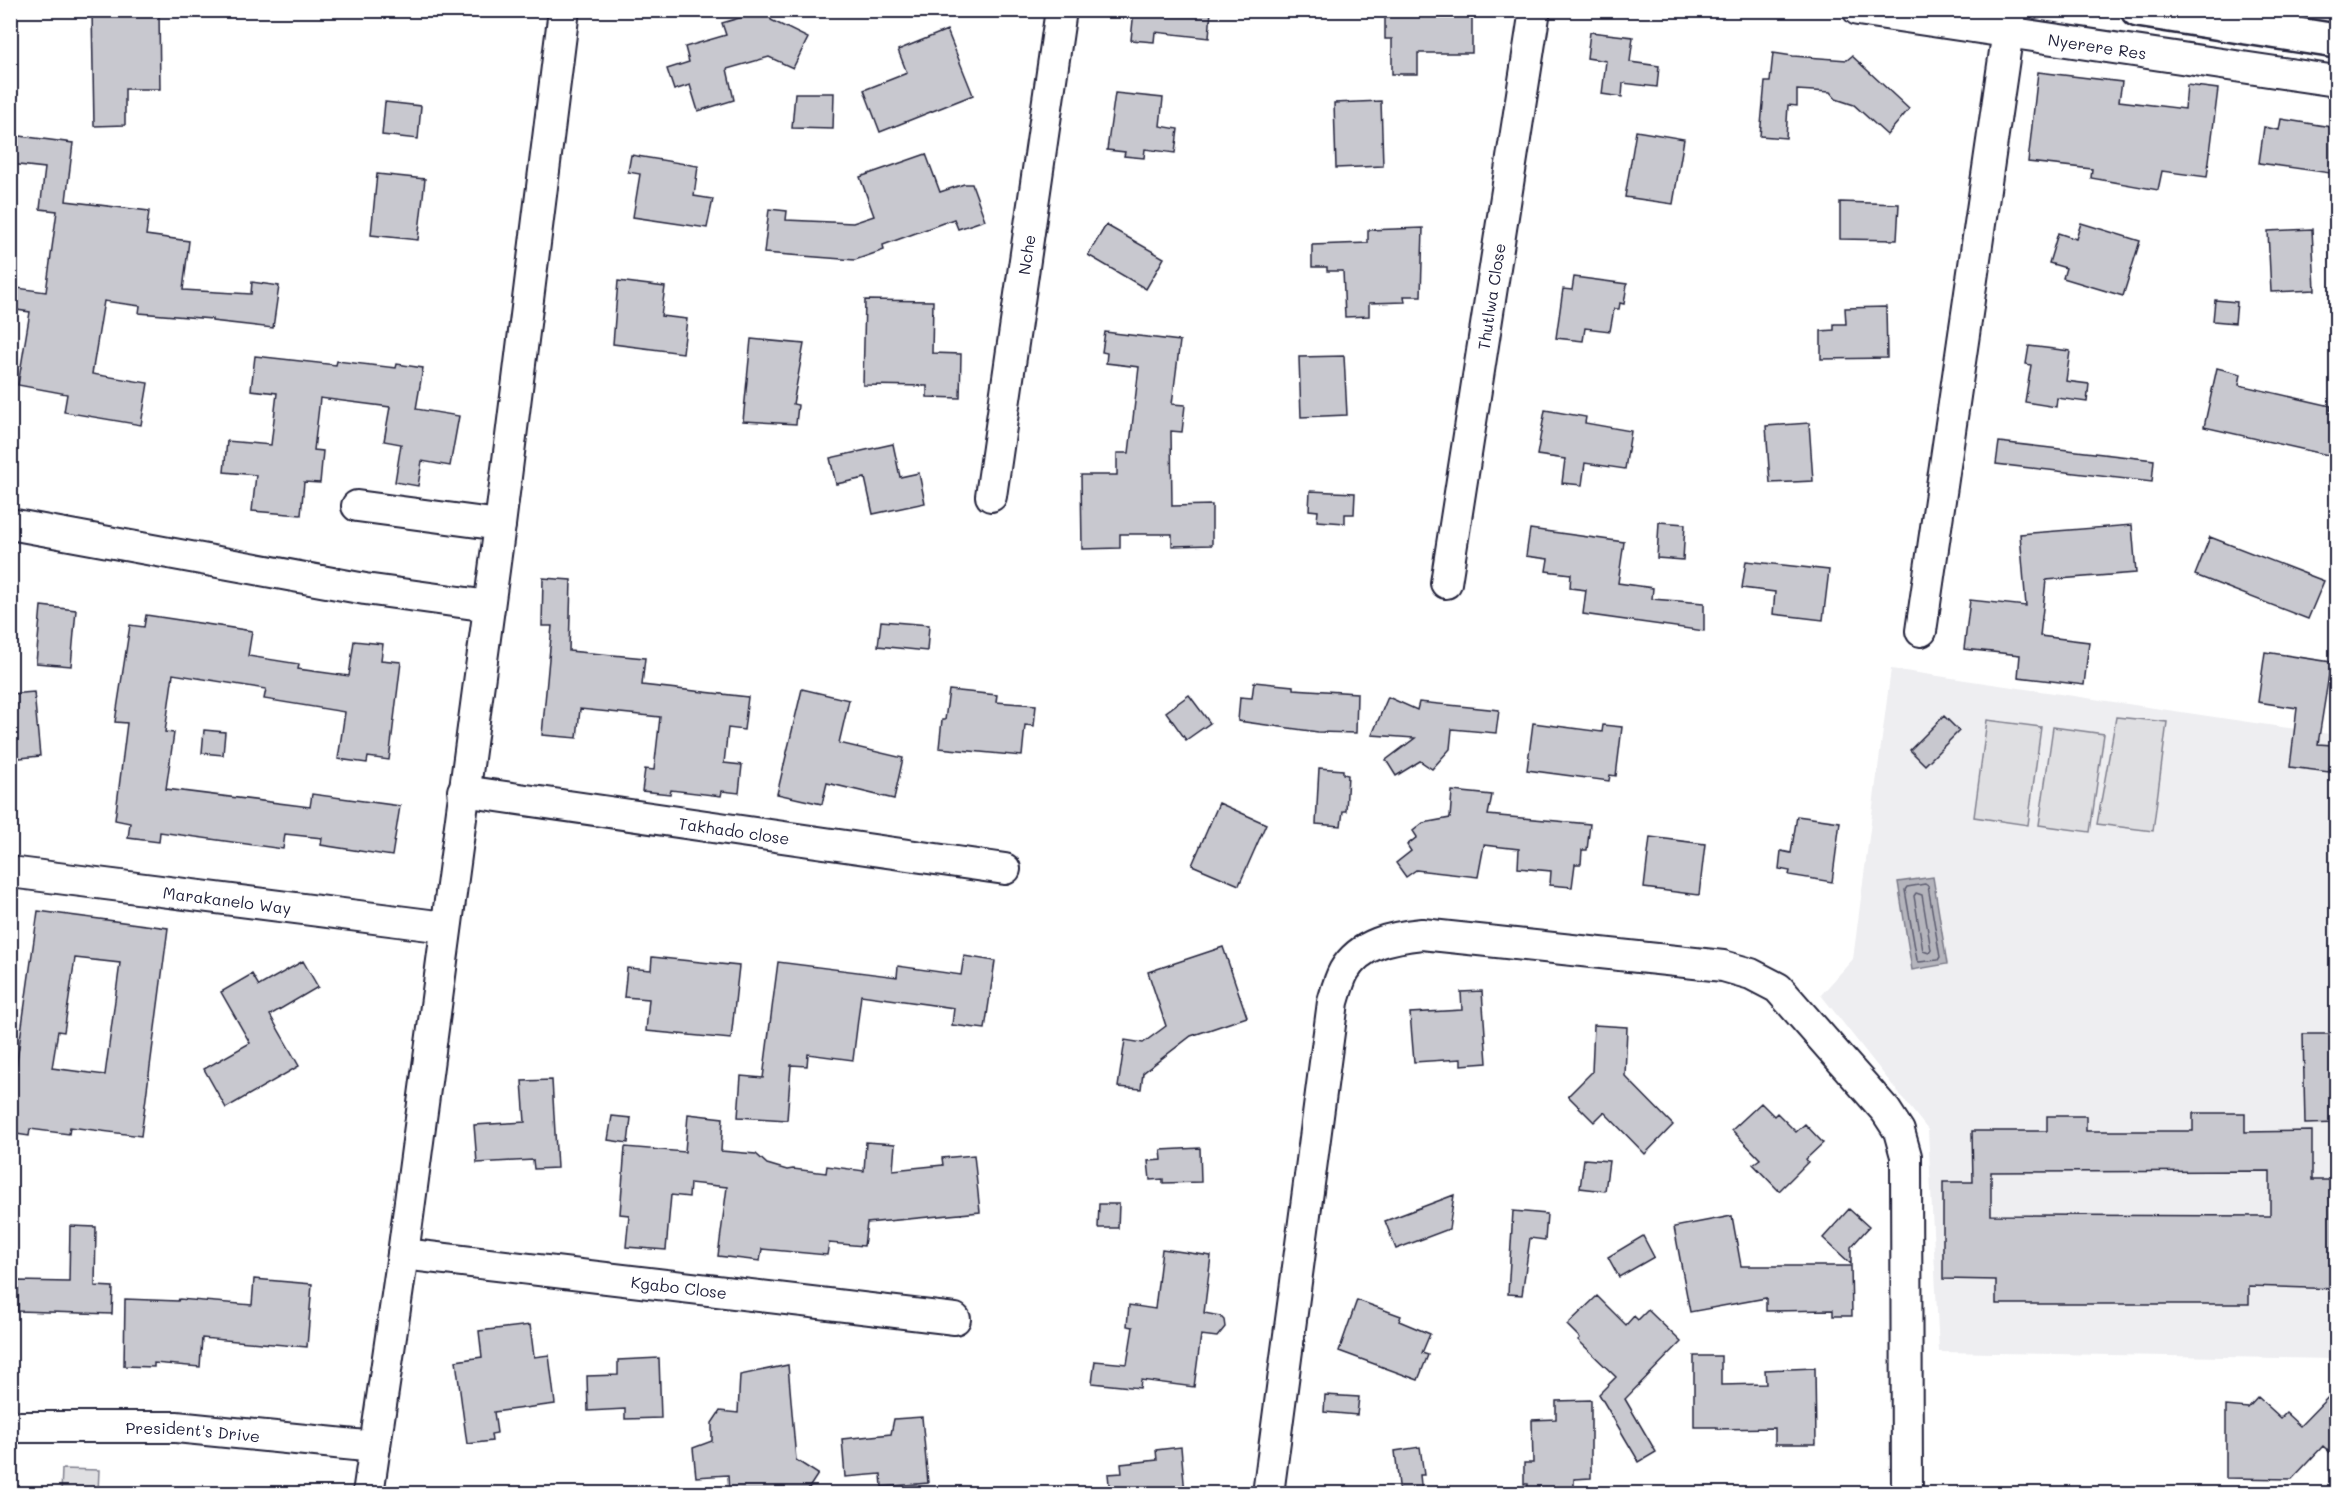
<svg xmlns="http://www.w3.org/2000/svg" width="2347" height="1504" font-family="Mali,sans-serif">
  <rect width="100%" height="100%" fill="#fff"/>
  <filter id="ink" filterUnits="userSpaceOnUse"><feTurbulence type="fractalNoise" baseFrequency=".0167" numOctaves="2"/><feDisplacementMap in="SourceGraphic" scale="12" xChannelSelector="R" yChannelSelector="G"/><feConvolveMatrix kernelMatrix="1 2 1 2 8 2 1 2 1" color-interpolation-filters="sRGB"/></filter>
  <g filter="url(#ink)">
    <!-- built -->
    <path fill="#eeeef1" d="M 1891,669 L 2336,735 L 2336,1359 L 1939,1352 L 1928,1130 L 1821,995 L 1853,959 Z"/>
    <!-- green -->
    <path fill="#dfdfe2" stroke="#80808e" stroke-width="1.5" d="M 2116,717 L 2167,722 L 2153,831 L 2097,824 Z
      M 1987,720 L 2041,727 L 2028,825 L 1974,817 Z
      M 2053,727 L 2104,734 L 2090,832 L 2039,825 Z
      M 62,1469 L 99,1470 L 98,1493 L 61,1493 Z"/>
    <!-- water -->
    <path fill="#b4b4bc" stroke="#7a7a88" stroke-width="1.5" d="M 1933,877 L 1947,964 L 1912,970 L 1898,882 Z"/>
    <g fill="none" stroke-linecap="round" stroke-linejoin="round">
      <!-- shore -->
      <path stroke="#5c5c6f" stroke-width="1.5" d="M 1925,884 L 1928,886 L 1940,957 L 1938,960 L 1919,962 L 1917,960 L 1905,890 L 1907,887 Z
        M 1916,893 L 1922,895 L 1931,950 L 1929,953 L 1923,951 L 1914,896 Z"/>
    </g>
    <!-- building -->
    <path fill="#c8c8cf" stroke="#22223b" stroke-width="1.5" fill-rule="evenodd" d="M 92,10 L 159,10 L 160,89 L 125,89 L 125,125 L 94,126 Z
      M 753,10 L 771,10 L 771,20 L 808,38 L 793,68 L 769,57 L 727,69 L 734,100 L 698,111 L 690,85 L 674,90 L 667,69 L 689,62 L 685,47 L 726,35 L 722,23 L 753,14 Z
      M 1134,10 L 1211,10 L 1209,38 L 1155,32 L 1154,42 L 1131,40 Z
      M 1391,10 L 1472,10 L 1472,53 L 1418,53 L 1418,74 L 1392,74 L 1392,39 L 1385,39 L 1385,13 L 1391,13 Z
      M 947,30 L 973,95 L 880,132 L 864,90 L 907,73 L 898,50 Z
      M 1590,32 L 1633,37 L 1630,62 L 1659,66 L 1657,87 L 1623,83 L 1622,97 L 1602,94 L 1606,61 L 1587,58 Z
      M 1773,53 L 1793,56 L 1847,60 L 1852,56 L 1909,109 L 1887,135 L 1854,105 L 1836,99 L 1830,92 L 1797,90 L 1797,106 L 1788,105 L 1786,138 L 1760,136 L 1765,82 L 1770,82 Z
      M 2038,72 L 2122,82 L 2119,101 L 2185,109 L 2187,85 L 2218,89 L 2207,177 L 2162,171 L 2158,190 L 2091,178 L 2092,169 L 2028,162 Z
      M 795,93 L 834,93 L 833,129 L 792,128 Z
      M 1115,93 L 1163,98 L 1160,126 L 1178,129 L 1175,153 L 1145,149 L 1144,158 L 1124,156 L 1125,152 L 1107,150 Z
      M 1381,101 L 1383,166 L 1336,168 L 1334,103 Z
      M 385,102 L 421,106 L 418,139 L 382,135 Z
      M 2281,119 L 2337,128 L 2337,174 L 2259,163 L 2264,127 L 2279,130 Z
      M 1636,131 L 1684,139 L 1673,204 L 1625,197 Z
      M 12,135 L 73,143 L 66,201 L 149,211 L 146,235 L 189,241 L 183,290 L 251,294 L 252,282 L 279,286 L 273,328 L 212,321 L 212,319 L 139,313 L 140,306 L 104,301 L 92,374 L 148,383 L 141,425 L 64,412 L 67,394 L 18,385 L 30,312 L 10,309 L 10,287 L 46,292 L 57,211 L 40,209 L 45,168 L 10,164 Z
      M 926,154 L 940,192 L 964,184 L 972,184 L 985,220 L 958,229 L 954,219 L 883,245 L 884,250 L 855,260 L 764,253 L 769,209 L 787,211 L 786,220 L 853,223 L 874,216 L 860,177 Z
      M 631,155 L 698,166 L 694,196 L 713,199 L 707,228 L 633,217 L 640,174 L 628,172 Z
      M 377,174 L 425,179 L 418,240 L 371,235 Z
      M 1840,202 L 1899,204 L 1897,240 L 1840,239 Z
      M 2081,223 L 2140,241 L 2123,296 L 2063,278 L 2066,268 L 2049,263 L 2058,233 L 2076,239 Z
      M 1106,225 L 1164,258 L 1146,289 L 1088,255 Z
      M 1423,228 L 1421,296 L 1404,296 L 1405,302 L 1369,303 L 1369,316 L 1345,317 L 1343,271 L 1327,271 L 1327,267 L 1312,267 L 1312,245 L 1368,243 L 1368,230 Z
      M 2312,229 L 2315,290 L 2271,292 L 2268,231 Z
      M 1574,277 L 1627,284 L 1624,304 L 1620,303 L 1619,309 L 1614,309 L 1610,331 L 1585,328 L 1583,341 L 1556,338 L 1563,289 L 1572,290 Z
      M 618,281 L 665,287 L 661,316 L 687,319 L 683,353 L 613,344 Z
      M 865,300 L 933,301 L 932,353 L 961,354 L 960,398 L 927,397 L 927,386 L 863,385 Z
      M 2215,300 L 2237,302 L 2235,323 L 2213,321 Z
      M 1886,307 L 1887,358 L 1821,359 L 1821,331 L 1834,330 L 1834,324 L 1846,324 L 1845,308 Z
      M 1105,332 L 1180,341 L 1172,404 L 1185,405 L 1182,432 L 1171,431 L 1172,506 L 1212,505 L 1212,545 L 1172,546 L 1172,534 L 1120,534 L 1120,548 L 1082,549 L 1081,475 L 1117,475 L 1117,453 L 1129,453 L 1139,367 L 1106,363 L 1107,353 L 1102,352 Z
      M 751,339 L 804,344 L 793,404 L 798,405 L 796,424 L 743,421 Z
      M 2029,346 L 2070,351 L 2066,381 L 2089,384 L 2087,402 L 2057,398 L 2056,407 L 2025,402 L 2031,365 L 2026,364 Z
      M 255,356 L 336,365 L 337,361 L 396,368 L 397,364 L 423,368 L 416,409 L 459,416 L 450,466 L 422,461 L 418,486 L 395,482 L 401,444 L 384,441 L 390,407 L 320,398 L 314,450 L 323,451 L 320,483 L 304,482 L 301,515 L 252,511 L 256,475 L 224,472 L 227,441 L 271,445 L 277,393 L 251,390 Z
      M 1344,356 L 1347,415 L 1301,417 L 1299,357 Z
      M 2217,368 L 2241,374 L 2239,385 L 2331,406 L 2330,410 L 2337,412 L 2337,457 L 2204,427 Z
      M 1545,410 L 1586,417 L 1585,423 L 1631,431 L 1625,469 L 1585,463 L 1582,485 L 1562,483 L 1565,459 L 1537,455 Z
      M 1809,423 L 1813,481 L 1770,483 L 1766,426 Z
      M 1999,442 L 2154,460 L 2152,482 L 1996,464 Z
      M 893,444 L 900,477 L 919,473 L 925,503 L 873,514 L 865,478 L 836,484 L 830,458 Z
      M 1310,491 L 1355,493 L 1354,514 L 1345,514 L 1345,523 L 1317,521 L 1318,511 L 1309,510 Z
      M 1659,522 L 1685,524 L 1683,560 L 1657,558 Z
      M 2132,525 L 2136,573 L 2046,580 L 2040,636 L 2089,642 L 2084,685 L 2018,677 L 2020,655 L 1964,649 L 1970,600 L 2026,606 L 2020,534 Z
      M 1530,529 L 1624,542 L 1618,583 L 1653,588 L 1652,599 L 1704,603 L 1704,631 L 1583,614 L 1586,590 L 1570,588 L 1571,574 L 1546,571 L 1548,559 L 1526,556 Z
      M 2210,537 L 2324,581 L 2308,619 L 2195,575 Z
      M 1746,561 L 1829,570 L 1823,620 L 1773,614 L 1775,592 L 1742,588 Z
      M 543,578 L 571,580 L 569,651 L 645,658 L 642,685 L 748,697 L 744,730 L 728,728 L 724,763 L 742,765 L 739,793 L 722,791 L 721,796 L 671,790 L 670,794 L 642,791 L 645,769 L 654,770 L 660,717 L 580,709 L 577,738 L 542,735 L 552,626 L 542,626 Z
      M 41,606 L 76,610 L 71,666 L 36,663 Z
      M 146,615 L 252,631 L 248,656 L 299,664 L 298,669 L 349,676 L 354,641 L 383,644 L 381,660 L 401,662 L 389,760 L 368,757 L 367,763 L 338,759 L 345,712 L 264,699 L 266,689 L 173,674 L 165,732 L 174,733 L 166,789 L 310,807 L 312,794 L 400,806 L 392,856 L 321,845 L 322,838 L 285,834 L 283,849 L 160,832 L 159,842 L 128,838 L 130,823 L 115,820 L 127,723 L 115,722 L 130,625 L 144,627 Z
      M 881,621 L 929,625 L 927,651 L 878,646 Z
      M 2265,652 L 2331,662 L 2318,744 L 2332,745 L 2329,772 L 2290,767 L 2297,708 L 2258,702 Z
      M 1254,682 L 1293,686 L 1293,689 L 1357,693 L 1356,733 L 1318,732 L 1238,721 L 1240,697 L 1252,698 Z
      M 802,689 L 849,700 L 839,743 L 903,758 L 894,799 L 827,783 L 822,804 L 777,794 Z
      M 949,690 L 997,695 L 996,702 L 1036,705 L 1034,726 L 1025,725 L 1022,756 L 939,748 L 942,720 L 945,720 Z
      M 34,692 L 40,756 L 10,759 L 10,694 Z
      M 1189,695 L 1210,723 L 1186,740 L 1166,712 Z
      M 1388,697 L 1417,710 L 1419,702 L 1499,710 L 1496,733 L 1452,729 L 1450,749 L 1432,769 L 1420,761 L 1396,776 L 1386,760 L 1415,738 L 1372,735 Z
      M 1944,716 L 1959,731 L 1925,765 L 1910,750 Z
      M 1533,723 L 1602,732 L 1603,725 L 1622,727 L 1616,776 L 1610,775 L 1609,781 L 1527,770 Z
      M 204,730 L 225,732 L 223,755 L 202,753 Z
      M 1319,768 L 1343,770 L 1343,774 L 1348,775 L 1346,811 L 1343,811 L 1341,826 L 1316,824 Z
      M 1452,791 L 1492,795 L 1488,815 L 1590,824 L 1587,850 L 1582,850 L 1581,864 L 1575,864 L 1572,887 L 1550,885 L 1551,871 L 1518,868 L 1519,849 L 1484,845 L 1478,877 L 1416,870 L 1406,877 L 1396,863 L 1411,851 L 1407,845 L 1417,837 L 1413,831 L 1423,823 L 1450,818 Z
      M 1219,803 L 1266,824 L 1239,885 L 1192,865 Z
      M 1797,816 L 1840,822 L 1832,882 L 1789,875 L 1790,871 L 1779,869 L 1781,851 L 1791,853 Z
      M 1650,837 L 1705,844 L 1699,895 L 1644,888 Z
      M 38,911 L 168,928 L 141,1136 L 70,1127 L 69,1134 L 30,1129 L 29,1136 L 10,1133 L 10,1111 ZM 75,958 L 120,963 L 105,1075 L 52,1068 L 58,1031 L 64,1032 Z
      M 1223,947 L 1247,1017 L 1191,1036 L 1143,1073 L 1141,1089 L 1118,1087 L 1125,1040 L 1143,1043 L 1166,1026 L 1148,972 Z
      M 964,956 L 995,961 L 985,1029 L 952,1025 L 954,1008 L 861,995 L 853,1060 L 808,1054 L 807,1066 L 791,1065 L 787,1120 L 738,1117 L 741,1076 L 763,1078 L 778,962 L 897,977 L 898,966 L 961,975 Z
      M 652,957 L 739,966 L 731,1039 L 646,1031 L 649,999 L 624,997 L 627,968 L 651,970 Z
      M 303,961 L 318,987 L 270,1015 L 299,1066 L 226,1108 L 204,1069 L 250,1043 L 221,992 L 252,974 L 259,986 Z
      M 1482,991 L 1487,1063 L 1461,1065 L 1461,1059 L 1414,1062 L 1410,1013 L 1462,1010 L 1461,992 Z
      M 1594,1025 L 1627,1027 L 1625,1076 L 1673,1125 L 1645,1154 L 1604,1112 L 1594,1122 L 1568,1096 L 1592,1072 Z
      M 2303,1034 L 2337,1034 L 2337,1123 L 2305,1124 Z
      M 552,1080 L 557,1168 L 534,1169 L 533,1160 L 477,1163 L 474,1125 L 525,1122 L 522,1081 Z
      M 1761,1103 L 1774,1116 L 1777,1113 L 1796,1132 L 1805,1124 L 1823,1143 L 1806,1159 L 1808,1162 L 1779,1191 L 1753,1164 L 1760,1159 L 1732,1130 Z
      M 2193,1113 L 2245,1113 L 2245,1132 L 2312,1131 L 2312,1180 L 2337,1180 L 2337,1289 L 2249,1286 L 2249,1304 L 1996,1304 L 1996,1280 L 1943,1279 L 1943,1182 L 1973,1182 L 1972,1131 L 2047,1131 L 2047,1116 L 2086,1116 L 2086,1131 L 2193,1131 ZM 2270,1171 L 2270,1216 L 1991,1215 L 1991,1172 Z
      M 688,1114 L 723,1118 L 721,1151 L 756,1154 L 767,1164 L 787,1170 L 793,1169 L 826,1173 L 827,1166 L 864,1171 L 866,1142 L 895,1144 L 893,1170 L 943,1165 L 942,1158 L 974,1155 L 980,1212 L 867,1223 L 864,1246 L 829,1243 L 827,1255 L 762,1249 L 760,1261 L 718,1256 L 727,1187 L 690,1183 L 689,1197 L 671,1195 L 666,1250 L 626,1247 L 629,1215 L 620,1214 L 625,1147 L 685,1152 Z
      M 612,1116 L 631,1118 L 628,1143 L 608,1140 Z
      M 1200,1148 L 1201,1182 L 1163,1183 L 1163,1179 L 1150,1180 L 1148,1161 L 1162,1160 L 1161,1150 Z
      M 1584,1159 L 1609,1161 L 1605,1191 L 1580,1188 Z
      M 1454,1195 L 1449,1229 L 1396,1249 L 1385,1221 Z
      M 1099,1204 L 1119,1204 L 1118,1228 L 1098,1228 Z
      M 1849,1209 L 1869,1227 L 1851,1247 L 1851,1264 L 1823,1238 Z
      M 1513,1211 L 1547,1214 L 1545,1240 L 1530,1238 L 1522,1295 L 1508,1294 Z
      M 1732,1216 L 1741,1266 L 1851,1266 L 1852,1316 L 1833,1316 L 1833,1310 L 1766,1311 L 1766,1298 L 1690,1312 L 1674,1227 Z
      M 70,1226 L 96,1227 L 95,1286 L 113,1287 L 112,1314 L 18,1311 L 18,1281 L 69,1282 Z
      M 1643,1236 L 1654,1257 L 1619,1277 L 1608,1257 Z
      M 1162,1249 L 1211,1256 L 1204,1313 L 1220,1316 L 1224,1320 L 1225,1327 L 1217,1337 L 1201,1335 L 1194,1387 L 1141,1380 L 1140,1388 L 1092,1383 L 1095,1361 L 1127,1364 L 1133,1327 L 1127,1326 L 1129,1305 L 1155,1309 Z
      M 254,1279 L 312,1284 L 307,1347 L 202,1338 L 200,1367 L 154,1363 L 154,1367 L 124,1366 L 125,1299 L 178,1301 L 179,1299 L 252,1305 Z
      M 1597,1296 L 1626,1325 L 1634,1316 L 1638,1320 L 1648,1310 L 1681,1342 L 1625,1399 L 1656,1452 L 1639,1462 L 1599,1394 L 1616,1377 L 1578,1340 L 1580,1338 L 1567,1325 Z
      M 1357,1300 L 1401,1316 L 1399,1321 L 1430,1334 L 1422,1353 L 1428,1355 L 1418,1380 L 1339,1351 Z
      M 530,1325 L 534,1357 L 549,1355 L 555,1404 L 494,1412 L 497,1433 L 491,1434 L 492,1441 L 467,1444 L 456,1361 L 482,1357 L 479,1331 Z
      M 1694,1356 L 1721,1356 L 1721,1385 L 1766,1384 L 1765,1370 L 1815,1368 L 1816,1444 L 1775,1444 L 1775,1428 L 1717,1429 L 1717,1427 L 1694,1427 Z
      M 659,1358 L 661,1418 L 625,1419 L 625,1409 L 588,1411 L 587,1376 L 618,1375 L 618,1360 Z
      M 788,1365 L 796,1460 L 818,1474 L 805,1494 L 729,1494 L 728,1475 L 696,1477 L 693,1448 L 712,1441 L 712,1423 L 720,1411 L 738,1413 L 740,1375 Z
      M 2337,1388 L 2337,1459 L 2323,1446 L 2292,1479 L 2226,1478 L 2226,1406 L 2248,1408 L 2258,1397 L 2281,1418 L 2286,1413 L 2300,1426 Z
      M 1325,1395 L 1359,1397 L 1357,1415 L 1324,1412 Z
      M 1591,1400 L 1591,1478 L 1574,1479 L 1574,1494 L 1528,1494 L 1528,1484 L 1524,1484 L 1524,1463 L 1533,1463 L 1532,1420 L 1556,1419 L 1556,1401 Z
      M 922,1417 L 928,1483 L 882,1487 L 881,1474 L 845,1477 L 842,1439 L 891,1434 L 894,1419 Z
      M 1181,1447 L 1185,1494 L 1110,1494 L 1108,1474 L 1122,1473 L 1121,1464 L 1157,1460 L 1156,1450 Z
      M 1420,1447 L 1424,1475 L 1420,1475 L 1422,1494 L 1400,1494 L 1395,1451 Z"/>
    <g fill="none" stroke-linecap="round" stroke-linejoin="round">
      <!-- minor casing -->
      <g stroke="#22223b" stroke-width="34">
        <g id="minor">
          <path id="s1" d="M 1858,10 L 2336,81"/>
          <path id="s2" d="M 991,496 L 1061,10"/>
          <path d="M 357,506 L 500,525"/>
          <path d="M 10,524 L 365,589 L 489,606"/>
          <path id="s3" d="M 1446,583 L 1535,10"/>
          <path d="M 1921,631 L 2011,10"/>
          <path id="s4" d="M 463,791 L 1005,869"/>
          <path id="s5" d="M 10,872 L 445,927"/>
          <path id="s6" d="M 403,1254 L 955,1319"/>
          <path id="s7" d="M 10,1427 L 176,1427 L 375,1447"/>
          <path d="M 368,1494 L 403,1254 L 500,525 L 564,10"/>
          <path d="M 1268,1494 L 1333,1002 C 1336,992 1339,980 1344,971 C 1360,943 1393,937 1422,934 L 1723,966 L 1751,974 L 1778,988 L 1886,1111 L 1899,1131 L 1906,1156 L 1907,1494"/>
        </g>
      </g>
      <!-- major casing -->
      <g stroke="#22223b" stroke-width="38">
        <path id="major" d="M 2138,10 L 2336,41"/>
      </g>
      <!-- minor -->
      <use href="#minor" stroke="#fff" stroke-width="30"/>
      <!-- major -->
      <use href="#major" stroke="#fff" stroke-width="33"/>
    </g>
  </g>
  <g text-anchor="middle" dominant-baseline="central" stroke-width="4.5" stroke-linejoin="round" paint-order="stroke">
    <!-- street labels -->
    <g font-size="16" fill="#22223b" stroke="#fff">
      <text stroke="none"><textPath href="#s1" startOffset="242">Nyerere Res</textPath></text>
      <text stroke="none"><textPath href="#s2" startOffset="244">Nche</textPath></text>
      <text stroke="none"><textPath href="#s3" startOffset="290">Thutlwa Close</textPath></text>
      <text stroke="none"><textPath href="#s4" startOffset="274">Takhado close</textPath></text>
      <text stroke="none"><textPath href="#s5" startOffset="219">Marakanelo Way</textPath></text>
      <text stroke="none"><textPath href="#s6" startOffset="278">Kgabo Close</textPath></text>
      <text stroke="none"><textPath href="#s7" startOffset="183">President's Drive</textPath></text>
    </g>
  </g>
  <!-- margin -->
  <rect width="2347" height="1504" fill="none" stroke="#fff" stroke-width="36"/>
  <rect x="18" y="18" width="2311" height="1468" fill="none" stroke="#22223b" stroke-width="2" filter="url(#ink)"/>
</svg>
